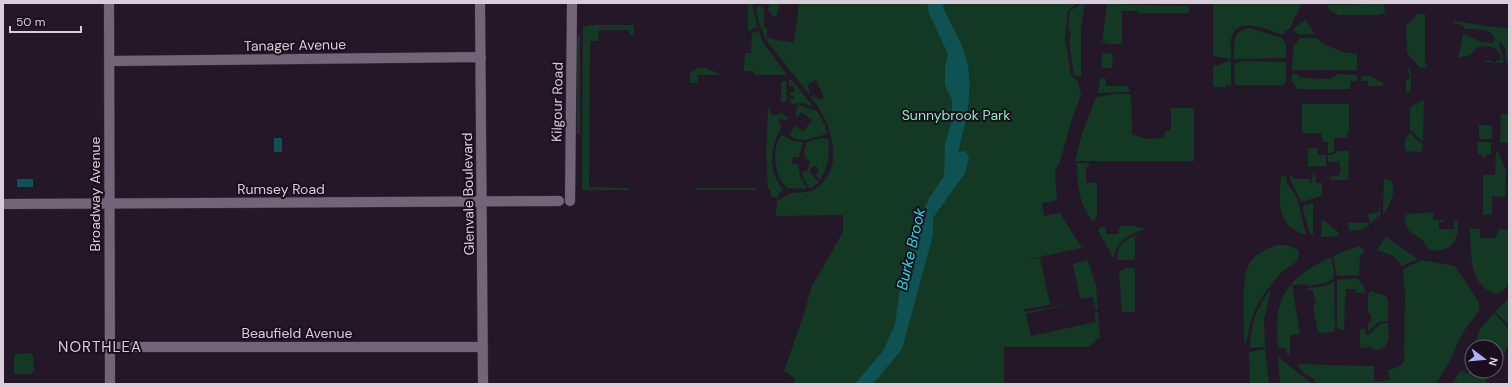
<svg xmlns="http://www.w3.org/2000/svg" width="1512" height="387" font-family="'DM Sans',sans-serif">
  <rect width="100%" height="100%" fill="#241728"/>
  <!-- green -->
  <path fill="#133925" d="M 748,3 L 752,3 L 757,27 L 748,31 Z
    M 770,3 L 780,4 L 776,17 L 771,15 L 771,12 L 767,11 Z
    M 799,3 L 1077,3 L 1068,11 L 1065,39 L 1071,74 L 1078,82 L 1081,95 L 1071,122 L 1060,162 L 1056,168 L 1055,175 L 1057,200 L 1042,203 L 1044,216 L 1060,213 L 1082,248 L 1028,259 L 1040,258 L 1050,305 L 1024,309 L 1025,312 L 1078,302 L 1026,314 L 1031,336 L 1096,322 L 1094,313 L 1098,312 L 1100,339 L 1097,339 L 1089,347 L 1004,347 L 1004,384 L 795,384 L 794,378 L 784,371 L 804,314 L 811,288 L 843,232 L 843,215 L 776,216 L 777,201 C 782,199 789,193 794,193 C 802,192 810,193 817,188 C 847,166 830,120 811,97 L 813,96 L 821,100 L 824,97 L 816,80 L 810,83 L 808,86 L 810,92 L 809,94 L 766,40 L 758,19 L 756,7 L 761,6 L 764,9 L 764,27 L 767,28 L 767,38 L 794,43 Z
    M 1082,3 L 1085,3 L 1081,28 L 1081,77 L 1074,75 L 1069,41 L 1071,35 L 1068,28 L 1070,11 Z
    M 1213,3 L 1302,3 L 1290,28 L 1285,31 L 1283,35 C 1268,30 1235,14 1231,40 C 1230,46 1231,53 1231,59 L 1213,56 Z
    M 1107,4 L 1189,6 L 1189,13 L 1138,13 L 1138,11 L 1122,11 L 1122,44 L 1107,44 L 1102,41 Z
    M 1384,4 L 1385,13 L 1380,15 L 1339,15 L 1330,11 L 1327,5 Z
    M 1417,14 L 1425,14 L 1425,62 L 1428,67 L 1420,68 L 1407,53 L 1406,26 Z
    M 1305,20 L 1306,20 L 1314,34 L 1299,35 L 1293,29 Z
    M 1455,21 L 1492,27 L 1509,28 L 1509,63 L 1507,63 L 1505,48 L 1500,42 L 1499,45 L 1504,63 L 1484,62 L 1488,60 L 1495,62 L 1501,59 C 1500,46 1488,45 1477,47 L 1471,55 L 1458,58 L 1463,34 L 1482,42 L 1492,43 L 1495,39 C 1492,28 1475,29 1466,29 L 1461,25 L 1454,23 Z
    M 592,25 L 634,25 L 634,35 L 629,35 L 629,30 L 599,30 L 598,41 L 590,41 L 589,187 L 629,188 L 629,190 L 582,190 L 583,27 Z
    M 1249,28 L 1282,38 L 1286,44 L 1286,58 L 1234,59 C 1234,44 1232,31 1249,28 Z
    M 759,31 L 762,41 L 787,75 L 755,75 L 753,71 L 744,71 L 745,53 L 751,53 L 752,33 Z
    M 580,35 L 580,134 L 577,134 L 577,36 Z
    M 1300,38 L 1316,38 L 1326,45 L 1343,52 L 1357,54 L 1357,70 L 1292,70 L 1293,46 L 1297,43 Z
    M 1104,53 L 1113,54 L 1112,68 L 1101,68 L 1102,54 Z
    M 1231,61 L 1231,85 L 1226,85 L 1226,87 L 1213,87 L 1213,65 C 1220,66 1224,62 1231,61 Z
    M 1241,61 L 1284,62 L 1286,62 L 1286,81 L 1283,85 L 1282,88 L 1281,85 L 1235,85 L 1234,67 L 1236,63 Z
    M 704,67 L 722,75 L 698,75 L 698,83 L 690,83 L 690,73 L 697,68 Z
    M 1407,67 L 1411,71 L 1411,90 L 1406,94 L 1406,81 L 1410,78 Z
    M 1292,74 L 1297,74 L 1301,78 L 1331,79 L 1337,74 L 1355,75 L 1357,76 L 1357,81 L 1350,81 L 1350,89 L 1297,89 L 1292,81 Z
    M 1361,76 L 1371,76 L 1383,83 L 1383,86 L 1368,86 L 1368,81 L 1361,81 Z
    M 1100,78 L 1106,79 L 1106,86 L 1128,86 L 1130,92 L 1098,93 Z
    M 786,80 L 787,100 L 781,103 L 781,83 Z
    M 789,80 L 792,80 L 814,108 L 803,103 L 792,104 L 790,102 L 790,98 L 794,99 L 795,97 L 790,95 L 790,92 L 794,92 L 795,89 L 794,86 L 789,86 Z
    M 1115,94 L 1131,94 L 1132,134 L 1145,139 L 1164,138 L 1165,131 L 1171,131 L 1171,108 L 1194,108 L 1194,161 L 1075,161 L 1082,134 L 1096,97 Z
    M 1424,100 L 1423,142 L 1410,130 L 1410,107 Z
    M 1302,104 L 1349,104 L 1349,133 L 1347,133 L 1347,138 L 1334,138 L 1334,151 L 1331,153 L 1328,153 L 1328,142 L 1323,142 L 1321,133 L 1302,133 Z
    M 798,105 L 817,111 L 825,125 L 827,134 L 806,140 L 796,139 L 789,135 L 795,126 L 804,131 L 812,120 L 801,112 L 798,117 L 795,116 Z
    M 768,109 L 770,109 L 772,116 L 781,113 L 788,117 L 787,120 L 779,119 L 779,124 L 782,127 C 770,145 767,174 784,190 L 779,193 L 778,197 L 771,197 L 771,189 L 768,189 L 766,153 Z
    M 1501,114 L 1509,114 L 1509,143 L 1500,143 Z
    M 1479,125 L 1492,125 L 1492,139 L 1479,139 Z
    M 1410,133 L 1423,145 L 1421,152 L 1405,151 L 1405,140 Z
    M 782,135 L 793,141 L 803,142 L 799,157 L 793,157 L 792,164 L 798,164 L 800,176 L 806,187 L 805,189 L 787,188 C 775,178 770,146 782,135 Z
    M 821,138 L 829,139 L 828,162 L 820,181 L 816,175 L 818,172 L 818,168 L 814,166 L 810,169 L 810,173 L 819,182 L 810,189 L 804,180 L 802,171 L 807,171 L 810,161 L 805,158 L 804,152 L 807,142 Z
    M 1477,142 L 1491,142 L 1491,154 L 1487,154 L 1486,157 L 1481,157 L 1481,154 L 1478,154 Z
    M 1308,148 L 1317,148 L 1317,155 L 1326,155 L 1326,166 L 1308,167 Z
    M 1338,151 L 1349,151 L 1348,180 L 1330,180 L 1330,177 L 1339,175 L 1341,169 L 1339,161 L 1328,162 L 1328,155 L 1332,155 Z
    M 1496,152 L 1498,152 L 1506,171 L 1505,197 L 1492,196 L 1492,214 L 1483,215 L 1483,175 L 1495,175 Z
    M 1077,163 L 1089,163 L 1089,167 L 1086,167 L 1086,183 L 1097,183 L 1097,217 L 1093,222 C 1079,204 1077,186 1077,163 Z
    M 1313,173 L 1315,173 L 1316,183 L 1322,183 L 1322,196 L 1301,202 C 1298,192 1291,186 1290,176 L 1293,176 L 1293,179 L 1310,179 L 1310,183 L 1312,183 Z
    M 1281,176 L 1286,176 L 1287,183 L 1295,194 L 1299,204 L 1306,235 C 1276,225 1279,204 1281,176 Z
    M 1384,179 L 1391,180 C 1397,190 1390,206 1383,215 Z
    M 696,188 L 756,188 L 756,190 L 696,190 Z
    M 1380,199 L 1380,215 L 1364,229 L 1350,231 L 1347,223 L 1370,223 L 1368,214 L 1379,212 Z
    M 1313,203 L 1313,235 L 1310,234 L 1303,210 L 1304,205 Z
    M 1433,212 L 1433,220 L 1443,220 L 1443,222 L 1439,222 L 1439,229 L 1454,229 L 1454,220 L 1458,220 C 1459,241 1452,253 1429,250 L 1423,240 L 1409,231 L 1404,219 L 1407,214 Z
    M 1322,219 L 1339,233 L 1338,236 L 1321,237 Z
    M 1120,226 L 1134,226 L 1145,229 C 1130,234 1115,241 1114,258 L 1112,256 L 1098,230 L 1101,227 L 1106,227 L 1106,234 L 1118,234 Z
    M 1470,228 L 1480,229 L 1480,238 L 1495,238 L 1500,229 L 1509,230 L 1509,284 L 1502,291 L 1496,294 C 1468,285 1471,252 1470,228 Z
    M 1138,234 L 1138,236 L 1135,236 L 1135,260 L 1117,260 C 1117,244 1125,240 1138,234 Z
    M 1386,237 L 1417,259 L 1402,266 L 1394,256 L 1377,250 Z
    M 1277,245 L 1287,245 L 1299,250 C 1298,253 1299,256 1298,259 C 1294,266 1284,268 1279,275 C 1258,300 1251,313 1246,345 L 1244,340 C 1244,323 1241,277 1249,264 C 1255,254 1266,249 1277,245 Z
    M 1358,246 L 1364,250 L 1364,253 L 1360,255 L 1359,275 L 1337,276 L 1333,256 Z
    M 1331,257 L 1334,271 L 1333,279 L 1325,283 L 1308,286 L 1308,284 L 1292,285 L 1300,334 L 1290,335 L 1290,355 L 1287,355 L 1286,348 L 1278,348 C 1273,297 1286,279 1331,257 Z
    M 1087,260 L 1088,261 L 1096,285 L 1098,310 L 1096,310 L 1093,297 L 1080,299 L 1073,264 Z
    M 1422,260 L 1455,266 L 1479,302 L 1479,311 L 1463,332 L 1449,362 L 1436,384 L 1316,384 L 1313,378 C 1305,374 1302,373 1298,364 L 1374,366 L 1374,381 L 1382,381 L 1390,379 L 1388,370 L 1401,366 L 1404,361 L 1405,294 L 1403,269 Z
    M 1125,268 L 1135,268 L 1135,312 L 1122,312 L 1119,272 Z
    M 1357,278 L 1364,287 L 1365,293 L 1357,293 L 1356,289 L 1346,289 L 1346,296 L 1345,296 L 1344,330 L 1340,329 L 1337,327 L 1337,280 Z
    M 1334,281 L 1335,330 L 1333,332 L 1318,333 L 1313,305 L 1316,304 L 1313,290 L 1308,290 L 1308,288 L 1326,286 Z
    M 1271,289 L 1264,319 L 1265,347 L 1250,348 C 1251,324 1256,308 1271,289 Z
    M 1371,291 L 1386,296 L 1388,299 L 1388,321 L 1379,322 L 1368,331 L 1368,323 L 1371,323 L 1371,313 L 1368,313 L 1368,295 Z
    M 1509,298 L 1509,325 L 1495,312 Z
    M 1494,313 L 1509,329 L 1509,342 L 1503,358 L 1498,356 L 1496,360 L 1496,347 L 1473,347 L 1480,329 Z
    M 1381,323 L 1388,323 C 1389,338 1391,349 1373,350 L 1372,347 L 1360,348 L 1360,329 L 1365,329 L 1366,335 L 1370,334 Z
    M 1265,349 L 1269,384 L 1250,384 L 1249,352 Z
    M 31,353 L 33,356 L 34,371 L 31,374 L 14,374 L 14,356 L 16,354 Z
    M 1278,357 L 1312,384 L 1280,384 Z
    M 1472,366 L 1472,371 L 1491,371 L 1485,384 L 1452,384 L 1461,370 L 1467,374 Z"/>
  <!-- water -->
  <path fill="#0e5253" d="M 927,3 L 942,3 C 947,19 957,33 963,48 C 976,83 967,118 958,152 L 965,151 L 969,157 L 965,173 L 933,218 L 933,235 L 902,349 L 873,384 L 855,384 L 883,351 L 895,324 L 901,282 L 919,219 L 930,197 L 944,176 L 945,145 L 952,120 L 952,100 L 945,85 L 945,68 L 948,54 L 929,13 Z
    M 274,138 L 282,138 L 282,152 L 274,152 Z
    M 17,179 L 33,179 L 33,187 L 17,187 Z"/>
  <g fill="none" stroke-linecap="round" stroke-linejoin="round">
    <!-- minor casing -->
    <g stroke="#3a303c" stroke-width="11">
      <path id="minor" d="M 109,3 L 110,384
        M 480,3 L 483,384
        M 110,61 L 481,57
        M 570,201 L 572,3
        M 3,204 L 559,201
        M 111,347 L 483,347"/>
    </g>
    <!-- minor -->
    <use href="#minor" stroke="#756479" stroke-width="10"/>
  </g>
  <g text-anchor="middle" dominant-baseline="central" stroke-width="4" stroke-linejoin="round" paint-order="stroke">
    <!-- street labels -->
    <g font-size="14" fill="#d8ceda" stroke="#1b0e1e">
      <text transform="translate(295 45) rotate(-1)">Tanager Avenue</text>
      <text transform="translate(557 102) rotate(-89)">Kilgour Road</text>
      <text x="281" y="189">Rumsey Road</text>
      <text transform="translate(95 194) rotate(-90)">Broadway Avenue</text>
      <text transform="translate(468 194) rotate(-91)">Glenvale Boulevard</text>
      <text x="297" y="333">Beaufield Avenue</text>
    </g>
    <!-- park labels -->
    <g font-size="14" fill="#81f1b3" stroke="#1b0e1e">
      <text x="956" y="115">Sunnybrook Park</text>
    </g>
    <!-- water labels -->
    <g font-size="15" font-style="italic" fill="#22dfe1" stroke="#1b0e1e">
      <text transform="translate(911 249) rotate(-77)">Burke Brook</text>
    </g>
    <!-- neighbourhood labels -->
    <g font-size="15" letter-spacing="1" fill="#d8ceda" stroke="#1b0e1e">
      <text x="100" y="347">NORTHLEA</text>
    </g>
  </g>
  <!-- border -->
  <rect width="1512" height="387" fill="none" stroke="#d8ceda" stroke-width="8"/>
  <!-- north arrow -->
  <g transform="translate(1484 359) rotate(106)"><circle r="19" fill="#1b0e1e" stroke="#675b69"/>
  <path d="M0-3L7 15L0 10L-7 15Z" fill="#adaffb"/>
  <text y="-6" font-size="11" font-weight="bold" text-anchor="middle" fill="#d8ceda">N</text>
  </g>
  <!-- scale -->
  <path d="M10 26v6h71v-6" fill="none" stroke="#d8ceda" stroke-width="2"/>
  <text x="16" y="26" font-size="12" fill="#d8ceda" stroke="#1b0e1e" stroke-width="3" paint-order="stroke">50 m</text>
</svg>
